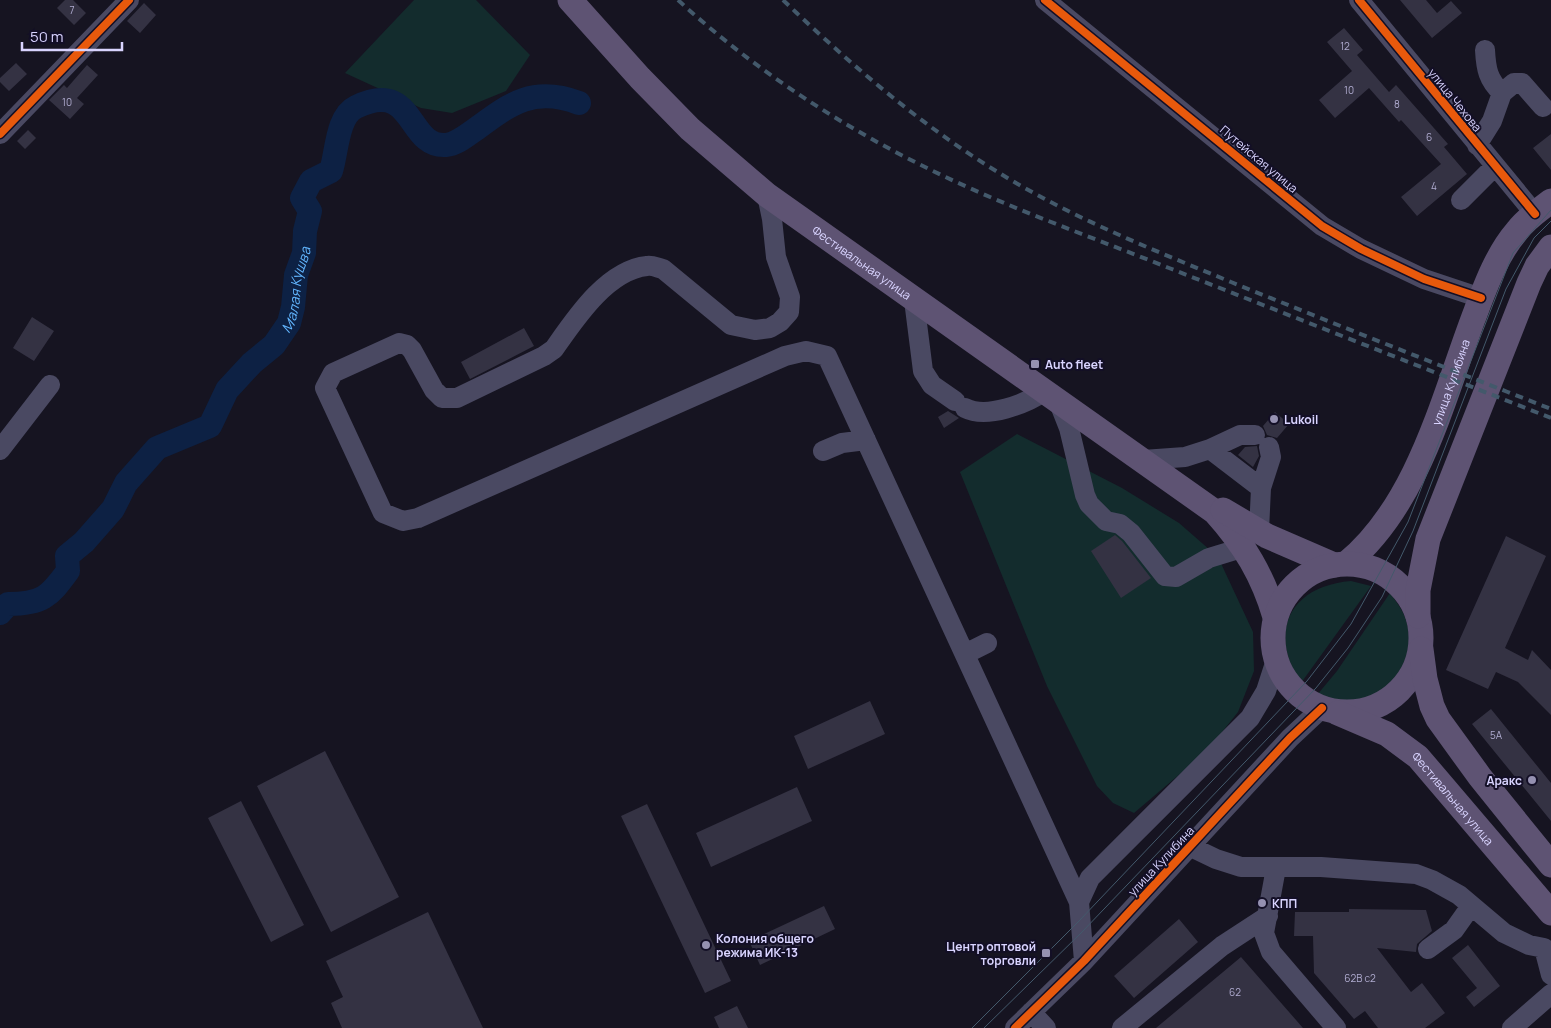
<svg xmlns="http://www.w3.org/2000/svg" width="1551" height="1028" font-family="Manrope,sans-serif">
  <rect width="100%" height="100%" fill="#161421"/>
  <!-- green -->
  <path fill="#132c2d" d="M 414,0 L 476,0 L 530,55 L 506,91 L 452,113 L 421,108 L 345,73 Z
    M 1017,434 L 1122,488 L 1179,523 L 1218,557 L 1253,632 L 1254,671 L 1238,712 L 1207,751 L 1134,813 L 1113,803 L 1097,786 L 1047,686 L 960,472 Z
    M 1351,581 L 1371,586 L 1301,683 C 1267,632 1290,586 1351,581 Z
    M 1390,593 C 1398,604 1406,614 1408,628 C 1415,661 1388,697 1355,701 C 1341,703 1330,699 1317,695 L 1337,671 Z"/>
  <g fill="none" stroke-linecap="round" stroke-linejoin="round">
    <!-- river -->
    <path stroke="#0d2144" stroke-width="24" id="s1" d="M 0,613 L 8,604 C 42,604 49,597 68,571 L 67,556 L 84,542 L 113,509 L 126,483 L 157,448 L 210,426 L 227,390 L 252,363 L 274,345 L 289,323 L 293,307 L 296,275 L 304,253 L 305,231 L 310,211 L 302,198 L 311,181 L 331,171 C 337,152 337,116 356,107 C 416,78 406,148 446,145 C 457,144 467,135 476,129 C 511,103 534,86 579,103"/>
  </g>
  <!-- building -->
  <path fill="#343243" d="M 65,0 L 73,0 L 86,13 L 74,25 L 57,8 Z
    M 1400,0 L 1426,0 L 1437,13 L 1451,1 L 1462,13 L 1432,38 Z
    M 144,3 L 156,15 L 140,33 L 127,21 Z
    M 1344,28 L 1363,50 L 1357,55 L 1389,92 L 1396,85 L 1448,144 L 1444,147 L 1467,174 L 1417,216 L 1401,197 L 1441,164 L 1401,120 L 1399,122 L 1369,88 L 1335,118 L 1319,100 L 1352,71 L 1327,42 Z
    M 16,63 L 27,74 L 9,91 L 0,82 L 0,78 Z
    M 87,65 L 98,75 L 77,98 L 84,104 L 70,119 L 49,100 L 64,85 L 67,88 Z
    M 28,130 L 36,138 L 25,149 L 17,141 Z
    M 1551,134 L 1551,170 L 1533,148 Z
    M 32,317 L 54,331 L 34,361 L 13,348 Z
    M 524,328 L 534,346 L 470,379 L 461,362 Z
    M 948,411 L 959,418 L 944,428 L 938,417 Z
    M 1275,412 L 1289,424 L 1277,438 L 1267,435 L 1263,426 Z
    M 1257,446 L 1259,456 L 1253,467 L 1238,455 L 1245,447 Z
    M 1115,535 L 1122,541 L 1151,578 L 1121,598 L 1091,551 Z
    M 1506,536 L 1546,556 L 1505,648 L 1528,660 L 1532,650 L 1551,670 L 1551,715 L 1518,682 L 1496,672 L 1488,689 L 1446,670 Z
    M 870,701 L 885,734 L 808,769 L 794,736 Z
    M 1491,709 L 1551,783 L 1551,821 L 1472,724 Z
    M 325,751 L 399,897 L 331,932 L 257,786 Z
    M 797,787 L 812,821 L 711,867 L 696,833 Z
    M 241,801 L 304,925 L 271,942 L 208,818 Z
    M 647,804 L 731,981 L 705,993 L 621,816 Z
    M 824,906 L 835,929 L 760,965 L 749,941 Z
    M 1349,909 L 1426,910 L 1432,931 L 1417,944 L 1416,952 L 1377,948 L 1411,992 L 1422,983 L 1445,1013 L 1425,1028 L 1378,1028 L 1365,1011 L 1354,1019 L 1314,973 L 1313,936 L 1294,936 L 1295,912 L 1349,912 Z
    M 428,912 L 483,1028 L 342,1028 L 331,1003 L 343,997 L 326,961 Z
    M 1179,919 L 1198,942 L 1134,998 L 1114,976 Z
    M 1468,945 L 1500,986 L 1474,1007 L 1466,997 L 1477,988 L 1452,958 Z
    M 1241,957 L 1303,1028 L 1156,1028 Z
    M 737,1006 L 748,1028 L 719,1028 L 714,1017 Z"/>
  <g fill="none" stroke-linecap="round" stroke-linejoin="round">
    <!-- minor -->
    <path stroke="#4a4962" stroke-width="20" d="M 1045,0 L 1322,226 L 1361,249 L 1424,279 L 1481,298
      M 1359,0 L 1535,214
      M 1485,50 C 1486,69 1488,80 1502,93
      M 0,134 L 129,0
      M 1477,145 L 1492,121 L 1502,93 L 1514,83 L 1522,83 L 1543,107
      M 767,195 L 772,219 L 776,257 L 790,297 L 789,312 L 780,322 L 770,328 L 755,330 L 731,325 L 663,269 C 658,268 652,265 647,266 C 607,270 575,319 554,349 L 544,356 L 457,398 L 442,398 L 434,390 L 412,350 L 407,345 L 399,343 L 333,373 L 325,388 L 383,513 L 403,521 L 418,518 L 785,356 L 806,351 L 827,356 L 1079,902
      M 1461,200 L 1495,166
      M 914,300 L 923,371 L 932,385 L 955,401
      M 1058,400 L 1069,428 L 1085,495 L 1089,504 L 1106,521 L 1120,524 L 1131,533 L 1165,576 L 1176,577 L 1209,558 L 1245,547
      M 965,408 C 987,419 1026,404 1045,391
      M 1210,449 L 1240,435 L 1255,435
      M 0,450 L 50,385
      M 823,451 L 842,443 L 866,440
      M 1143,460 L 1185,457 L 1210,449 L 1261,488 L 1259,531
      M 1261,488 L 1271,457 L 1269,447
      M 965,654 L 987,643
      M 1189,846 L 1216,859 L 1241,867 L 1321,867 L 1416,874 L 1432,880 L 1459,895 L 1504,933 L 1529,945 L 1544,948 L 1551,975
      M 1276,868 L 1264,933 L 1271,952 L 1336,1028
      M 1428,949 L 1454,930 L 1471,906
      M 1084,961 L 1079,902 L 1090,878 L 1250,718 L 1266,691 L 1276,660
      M 1031,1012 L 1046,1028
      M 1015,1028 L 1084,961 L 1290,738 L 1322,708
      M 1122,1028 L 1222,946 L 1268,916
      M 1512,1028 L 1551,994"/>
    <!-- major -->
    <g stroke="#5e5373" stroke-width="25">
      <path id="s2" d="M 570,0 L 640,78 L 690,129 L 767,195 L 1215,512 C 1244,544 1263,576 1275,617"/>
      <path d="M 1223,510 L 1267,536 L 1334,565"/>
      <path id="s3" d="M 1347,563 C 1417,505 1442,402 1473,319 C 1484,290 1496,255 1517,231 C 1526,219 1539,210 1551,201"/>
      <circle cx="1347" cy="638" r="74"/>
      <path d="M 1418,616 L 1418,590 L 1428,539 L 1529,283 L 1537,266 L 1551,247"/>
      <path d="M 1421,649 L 1425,679 L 1432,706 L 1438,719 L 1480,777 L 1551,865"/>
      <path id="s4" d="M 1338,713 L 1387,734 L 1418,757 L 1551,913"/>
    </g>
    <!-- tram -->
    <path stroke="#43596b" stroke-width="1" d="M 972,1028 L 1079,921 L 1307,681 L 1351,624 L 1408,522 L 1513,253 L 1551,210
      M 984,1028 L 1081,933 L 1316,688 L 1348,648 L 1382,597 L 1413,531 L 1506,289 L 1534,238 L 1551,221"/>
    <!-- rail -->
    <path stroke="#43596b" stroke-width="4" stroke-dasharray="8 6" stroke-linecap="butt" d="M 678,0 C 752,68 839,125 929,169 C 1006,207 1089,236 1169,268 C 1296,318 1424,368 1551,418
      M 783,0 C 849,63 918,123 996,171 C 1070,217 1151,249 1231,282 C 1337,325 1444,367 1551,409"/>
    <!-- cycleway casing -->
    <g stroke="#130f26" stroke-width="11">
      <path id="cycleway" d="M 1045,0 L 1322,226 L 1361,249 L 1424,279 L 1481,298
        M 1359,0 L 1535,214
        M 0,134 L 129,0
        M 1015,1028 L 1084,961 L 1290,738 L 1322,708"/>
    </g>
    <!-- cycleway -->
    <use href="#cycleway" stroke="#e8590c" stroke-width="8"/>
  </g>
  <!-- markers -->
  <g fill="#9591b1" stroke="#130f26" stroke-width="2">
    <rect x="1030" y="359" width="10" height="10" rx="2.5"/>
    <circle cx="1274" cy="419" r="5"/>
    <circle cx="1532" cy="780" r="5"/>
    <circle cx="1262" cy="903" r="5"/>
    <circle cx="706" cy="945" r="5"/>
    <rect x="1041" y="948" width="10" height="10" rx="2.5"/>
  </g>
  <g text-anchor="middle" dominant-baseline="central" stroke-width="4" stroke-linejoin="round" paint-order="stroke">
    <!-- number labels -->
    <g font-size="10" fill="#b0acd0">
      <text x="72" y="10">7</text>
      <text x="1345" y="46">12</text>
      <text x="1349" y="90">10</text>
      <text x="67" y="102">10</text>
      <text x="1397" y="104">8</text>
      <text x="1429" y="137">6</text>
      <text x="1434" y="186">4</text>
      <text x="1496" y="735">5А</text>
      <text x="1360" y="978">62В с2</text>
      <text x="1235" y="992">62</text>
    </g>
    <!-- street labels -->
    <g font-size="12" fill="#d9d4ff" stroke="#130f26">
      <text transform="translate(1455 100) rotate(51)">улица Чехова</text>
      <text transform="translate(1259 159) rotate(40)">Путейская улица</text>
      <text stroke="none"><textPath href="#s2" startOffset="394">Фестивальная улица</textPath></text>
      <text stroke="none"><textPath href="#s3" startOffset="211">улица Кулибина</textPath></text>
      <text stroke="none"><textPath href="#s4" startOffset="146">Фестивальная улица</textPath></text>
      <text transform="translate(1161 861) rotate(-47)">улица Кулибина</text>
    </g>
    <!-- poi labels -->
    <g font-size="12" font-weight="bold" fill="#d9d4ff" stroke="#130f26" text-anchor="start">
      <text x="1045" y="364">Auto fleet</text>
      <text x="1284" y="419">Lukoil</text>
      <text x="1522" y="780" text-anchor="end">Аракс</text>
      <text x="1272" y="903">КПП</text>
      <text x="716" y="938">Колония общего<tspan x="716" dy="14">режима ИК-13</tspan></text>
      <text x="1036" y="946" text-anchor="end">Центр оптовой<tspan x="1036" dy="14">торговли</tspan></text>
    </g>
    <!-- water labels -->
    <g font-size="14" font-style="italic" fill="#62b6ff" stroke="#130f26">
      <text stroke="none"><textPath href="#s1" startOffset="465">Малая Кушва</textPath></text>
    </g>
  </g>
  <!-- scale -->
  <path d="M22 42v8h100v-8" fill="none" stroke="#d9d4ff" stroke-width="2.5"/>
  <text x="30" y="42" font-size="15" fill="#d9d4ff" stroke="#130f26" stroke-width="4" paint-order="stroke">50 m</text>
</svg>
